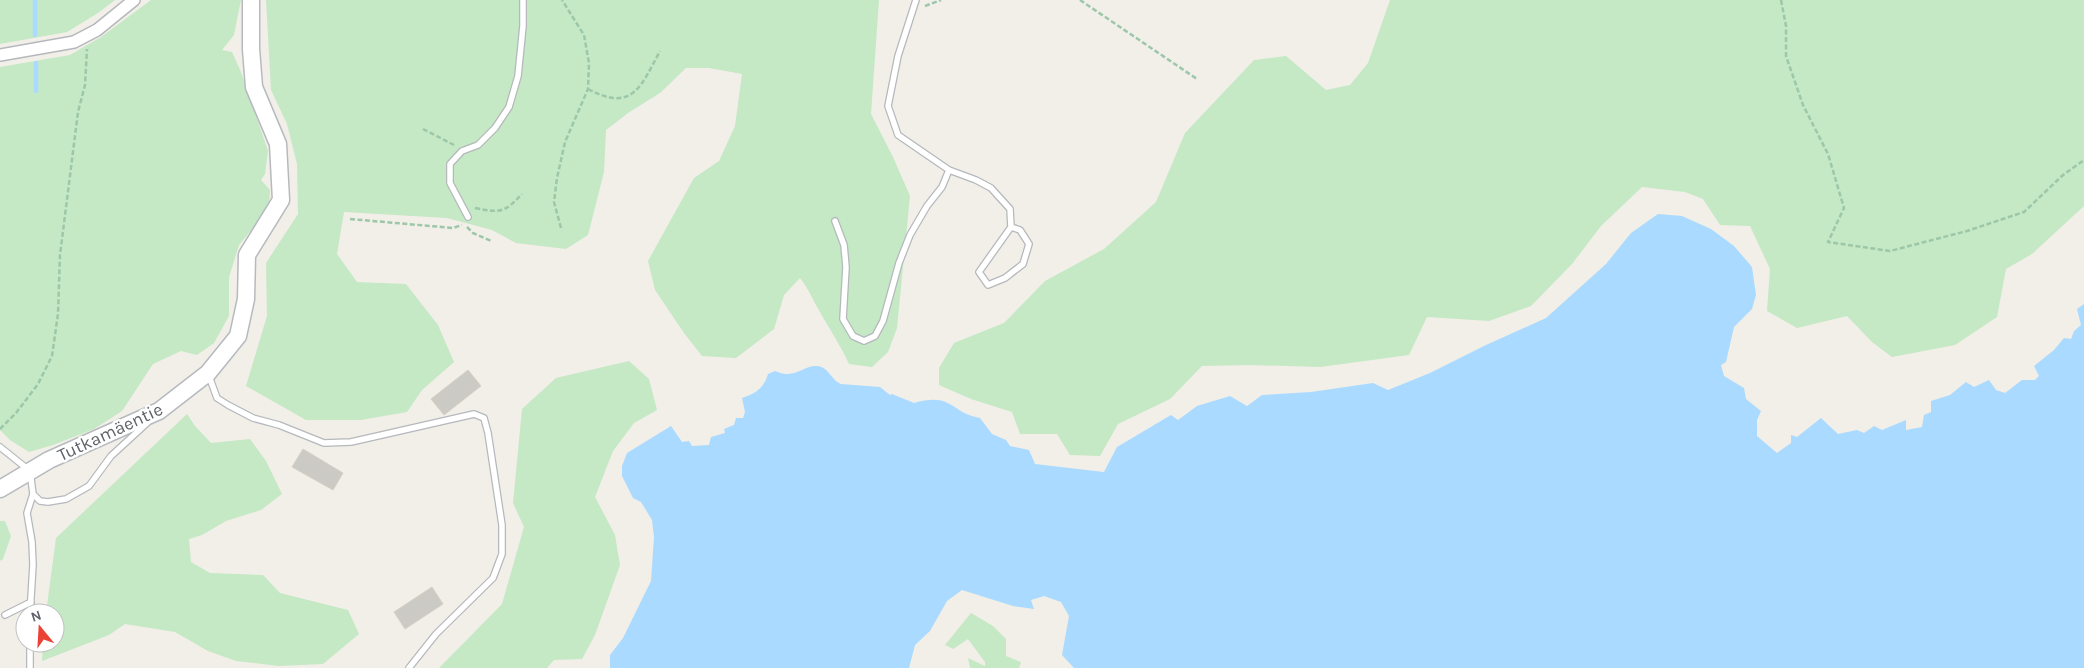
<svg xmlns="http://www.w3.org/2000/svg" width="2084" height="668" font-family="Karla,sans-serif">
  <rect width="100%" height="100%" fill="#f1efe8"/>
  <!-- green -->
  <path fill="#c5e8c5" d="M 0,0 L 115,0 L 98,13 L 67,32 L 0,44 Z
    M 151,0 L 241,0 L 234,35 L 222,50 L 232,52 L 241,72 L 268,151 L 265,174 L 261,180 L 270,190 L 269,208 L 239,245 L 229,277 L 229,316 L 214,343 L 197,355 L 181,351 L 153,364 L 122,411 L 94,429 L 53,445 L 29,452 L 10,440 L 0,430 L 0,67 L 70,55 L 101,37 Z
    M 266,0 L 879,0 L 871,114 L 893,157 L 910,196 L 897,328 L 888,352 L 872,367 L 849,364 C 841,346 830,330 820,312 C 813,301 809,289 800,278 L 784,295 L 774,329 L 736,358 L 702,356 L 684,333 L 655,290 L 648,261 L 694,178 L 719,161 L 735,126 L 742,74 L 709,68 L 686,68 L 660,93 L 628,113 L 606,130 L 604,172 L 588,235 L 566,249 L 516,243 L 492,230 L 447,218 L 344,212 L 337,254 L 357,282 L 406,284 L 438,325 L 454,362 L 422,390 L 407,412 L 361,420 L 306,420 L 246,386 L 267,316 L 266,263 L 298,214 L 297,164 L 287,124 L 271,90 Z
    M 1390,0 L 2084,0 L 2084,206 L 2032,254 L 2006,269 L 1997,317 L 1955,345 L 1892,357 L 1872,342 L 1847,316 L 1797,328 L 1767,311 L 1770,269 L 1750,226 L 1720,225 L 1703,199 L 1685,192 L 1642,187 L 1601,226 L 1572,264 L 1531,306 L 1489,321 L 1427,317 L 1409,355 L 1320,367 L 1249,365 L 1202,366 L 1170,399 L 1118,424 L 1100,456 L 1070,455 L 1057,434 L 1020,434 L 1012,412 L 971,399 L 939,385 L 939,368 L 954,343 L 1004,323 L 1045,281 L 1104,249 L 1156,202 L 1185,133 L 1254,60 L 1286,56 L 1326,90 L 1350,85 L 1368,63 Z
    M 629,361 L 649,379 L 657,410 L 634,423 L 613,451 L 595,497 L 615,535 L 620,565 L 595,635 L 582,659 L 554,660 L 547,668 L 439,668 L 502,604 L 524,527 L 513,503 L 522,409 L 556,378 Z
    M 187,414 L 195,426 L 211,443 L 250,439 L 266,461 L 282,494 L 261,510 L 226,521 L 202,535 L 189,539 L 191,562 L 210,573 L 263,575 L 280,593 L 348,610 L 359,634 L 323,664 L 279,666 L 236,661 L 208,651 L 175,632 L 125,624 L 109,635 L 42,661 L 43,643 L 55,643 L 55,613 L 46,613 L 56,538 Z
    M 0,521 L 5,521 L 11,536 L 3,559 L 0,561 Z
    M 971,613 L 993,626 L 1006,639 L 1006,656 L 1021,662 L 1019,668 L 970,668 L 968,658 L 985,666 L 985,662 L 968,639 L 953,649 L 945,645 Z"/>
  <!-- water -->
  <path fill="#aadaff" d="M 1658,214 L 1682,216 L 1711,229 L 1734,246 L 1752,267 L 1756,295 L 1752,309 L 1734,327 L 1726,362 L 1721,365 L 1724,376 L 1744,388 L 1746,399 L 1761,411 L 1757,420 L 1757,436 L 1777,453 L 1791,443 L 1791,435 L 1797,437 L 1821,418 L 1838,434 L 1857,430 L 1864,433 L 1874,426 L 1882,430 L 1906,420 L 1906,430 L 1922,427 L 1924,415 L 1931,412 L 1931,401 L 1950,395 L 1966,382 L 1974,387 L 1989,380 L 1996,390 L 2005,393 L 2022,380 L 2035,380 L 2039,376 L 2034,366 L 2054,350 L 2064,338 L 2071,339 L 2074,331 L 2081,325 L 2077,309 L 2084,304 L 2084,668 L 1074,668 L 1062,655 L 1069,616 L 1061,602 L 1044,596 L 1031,600 L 1034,609 L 1013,606 L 962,590 L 947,601 L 930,631 L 915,645 L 909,668 L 610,668 L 610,655 L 623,638 L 651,581 L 654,537 L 652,520 L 641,502 L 633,498 L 622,476 L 622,466 L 627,453 L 671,426 L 682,442 L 689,441 L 692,446 L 709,445 L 711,437 L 725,433 L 724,429 L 734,425 L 736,418 L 743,418 L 745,412 L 742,398 C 755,394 764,388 768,374 L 775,371 C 795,380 803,365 817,366 C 828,366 832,381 841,384 L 880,387 L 890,395 L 892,394 L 914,403 C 953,392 950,413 980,418 L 992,434 L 1006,440 L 1010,446 L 1029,450 L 1035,464 L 1104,472 L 1117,447 L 1171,415 L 1178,420 L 1197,406 L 1230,396 L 1247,406 L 1262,395 L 1311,392 L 1373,383 L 1388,390 L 1430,373 L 1486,345 L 1546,318 L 1606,264 L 1631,233 Z"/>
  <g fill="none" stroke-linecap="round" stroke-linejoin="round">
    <!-- stream -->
    <path stroke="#aadaff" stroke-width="4.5" d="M 35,0 L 35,35
      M 36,63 L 36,91"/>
  </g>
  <!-- building -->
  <path fill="#cccac5" stroke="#d6d1c6" d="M 468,370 L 481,386 L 444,415 L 431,399 Z
    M 303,449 L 343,473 L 333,490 L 292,467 Z
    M 432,587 L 443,604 L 405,629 L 394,612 Z"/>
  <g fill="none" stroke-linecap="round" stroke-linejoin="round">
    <!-- lane casing -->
    <g stroke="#b5b8bc" stroke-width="8">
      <path id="lane" d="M 949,170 L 976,180 L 991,188 L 1010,209 L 1011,227 L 979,272 L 988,285 L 1005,278 L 1023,264 L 1029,244 L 1020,230 L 1011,227
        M 468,217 L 450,183 L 450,164 L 462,151 L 478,145 L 495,128 L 509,107 L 518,76 L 523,26 L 523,0
        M 835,221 L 844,245 L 846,267 L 843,319 L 853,336 L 864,341 L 875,336 L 883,321 L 899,263 L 910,235 L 927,206 L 942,187 L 949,170 L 898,135 L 888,106 L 898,56 L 916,0
        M 209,376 L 217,398 L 228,405 L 253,418 L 279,425 L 324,443 L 351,442 L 474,414 L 484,418 L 488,433 L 502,525 L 502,554 L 493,578 L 436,634 L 409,668
        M 0,447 L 30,471 L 33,494 L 27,513 L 32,542 L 33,565 L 30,613
        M 33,494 L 40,501 L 48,502 L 66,499 L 89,486 L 111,456 L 147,423
        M 5,615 L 31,602
        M 30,643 L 30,668"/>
    </g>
    <!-- street casing -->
    <g stroke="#b5b8bc" stroke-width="14">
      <path id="street" d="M 0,55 L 74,42 L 97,30 L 134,0"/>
    </g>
    <!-- secondary casing -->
    <g stroke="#b6babf" stroke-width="19">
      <path id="secondary" d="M 0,489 L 49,460 L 159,411 L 208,373 L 238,336 L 246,299 L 247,255 L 281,200 L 278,144 L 254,87 L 251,49 L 251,0"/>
    </g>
    <!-- path -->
    <path stroke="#9cc7a9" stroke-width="2.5" stroke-dasharray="5 2.5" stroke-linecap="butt" d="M 1080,0 L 1197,79
      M 1781,0 L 1786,26 L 1786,56 L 1803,105 L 1828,154 L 1844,208 L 1828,242 L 1890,251 L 1967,231 L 2024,212 L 2063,175 L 2084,160
      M 925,6 L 941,0
      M 588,89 C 633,113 641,86 660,51
      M 423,129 L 454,145
      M 475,208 C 501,213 504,213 522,194
      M 350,219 L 453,228 L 462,225
      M 467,227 L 473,233 L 491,241
      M 561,228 L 554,202 L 557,178 L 565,142 L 588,89 L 589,63 L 584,35 L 562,0
      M 0,429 L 16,413 L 38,384 L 52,356 L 58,314 L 60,255 L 78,112 L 85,85 L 87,49"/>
    <!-- lane -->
    <use href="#lane" stroke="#fff" stroke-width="5.5"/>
    <!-- street -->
    <use href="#street" stroke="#fff" stroke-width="11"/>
    <!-- secondary -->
    <use href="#secondary" stroke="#fff" stroke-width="16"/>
  </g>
  <g text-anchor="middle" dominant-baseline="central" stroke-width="5" stroke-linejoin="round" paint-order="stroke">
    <!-- street labels -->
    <g font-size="18" fill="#5f6368" stroke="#fff">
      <text transform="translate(110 432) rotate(-25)">Tutkamäentie</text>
    </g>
  </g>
  <!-- north arrow -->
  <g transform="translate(40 628) rotate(342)"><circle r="24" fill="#ffffff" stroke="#bfc1c3"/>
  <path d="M0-4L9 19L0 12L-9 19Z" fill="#ea4335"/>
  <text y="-8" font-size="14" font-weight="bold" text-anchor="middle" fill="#5f6368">N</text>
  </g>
</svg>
